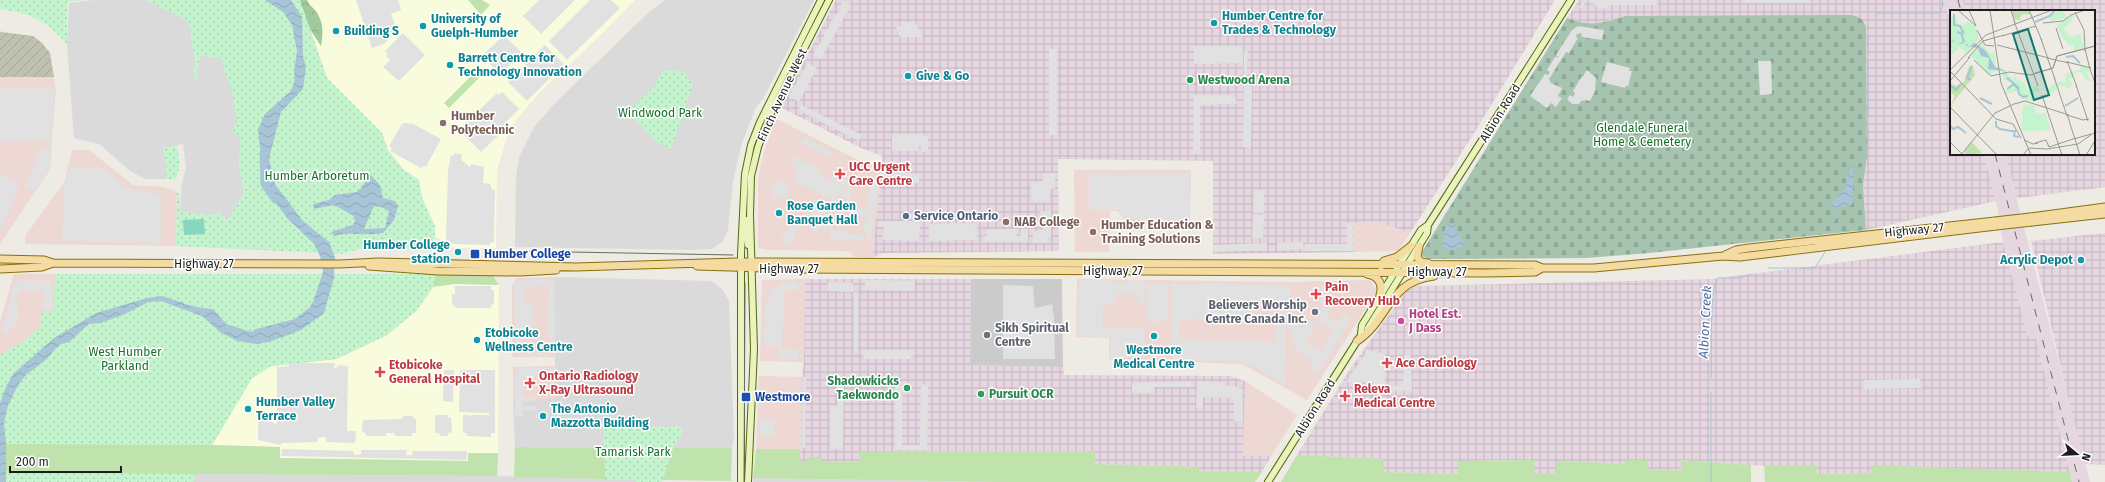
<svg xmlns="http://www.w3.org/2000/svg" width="2105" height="482" font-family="'Fira Sans',sans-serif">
  <defs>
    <pattern id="industrial-grid" width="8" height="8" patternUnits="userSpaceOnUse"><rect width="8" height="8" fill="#e5d6e0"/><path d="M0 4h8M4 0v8" fill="none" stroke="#c4b7c0"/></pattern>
    <pattern id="construction-furrows" width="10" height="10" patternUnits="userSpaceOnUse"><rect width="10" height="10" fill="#bec1af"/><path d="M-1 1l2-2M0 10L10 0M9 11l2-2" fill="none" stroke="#a3a596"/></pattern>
    <pattern id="forest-crowns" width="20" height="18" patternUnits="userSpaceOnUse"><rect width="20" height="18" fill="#a2c99b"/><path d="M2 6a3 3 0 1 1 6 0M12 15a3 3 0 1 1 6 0" fill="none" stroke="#8bac85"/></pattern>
    <pattern id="cemetery-stones" width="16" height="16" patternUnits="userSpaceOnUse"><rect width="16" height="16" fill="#a6c4af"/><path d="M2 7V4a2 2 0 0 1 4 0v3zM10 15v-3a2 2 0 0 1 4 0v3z" fill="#8ea896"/></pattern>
    <pattern id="park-dots" width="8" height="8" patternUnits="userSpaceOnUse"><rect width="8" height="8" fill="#c3f4ce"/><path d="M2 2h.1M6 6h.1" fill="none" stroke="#a7d1b0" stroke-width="1.8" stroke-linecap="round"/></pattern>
    <pattern id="water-waves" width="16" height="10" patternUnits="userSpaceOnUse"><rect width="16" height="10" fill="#a7c5d7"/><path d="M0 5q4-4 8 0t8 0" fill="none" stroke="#8fa9b8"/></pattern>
  </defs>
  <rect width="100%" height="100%" fill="#edebe3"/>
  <!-- residential -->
  <path fill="#dadada" d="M 94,0 L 146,0 L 188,20 L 195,59 L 194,80 L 196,80 L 200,55 L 221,58 L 231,86 L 241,139 L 239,164 L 244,193 L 229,219 L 226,221 L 221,212 L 215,215 L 180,212 L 182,183 L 186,168 L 183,144 L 163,148 L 166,165 L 166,179 L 145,179 L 130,171 L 99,144 L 74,138 L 67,44 L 69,3 Z
    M 665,0 L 814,0 L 763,99 L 756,107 L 742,143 L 733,181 L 728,230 L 723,241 L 712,249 L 694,250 L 515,247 L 516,178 L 519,157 L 534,127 L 557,101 L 648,13 Z
    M 555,277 L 711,281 L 722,289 L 729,301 L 734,438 L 732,448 L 673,448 L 683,431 L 677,425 L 673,428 L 606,424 L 604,427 L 605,448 L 515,447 L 513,399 L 555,399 Z
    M 196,474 L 497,476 L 636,480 L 636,482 L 193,482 Z
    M 753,478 L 1000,482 L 753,482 Z"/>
  <!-- commercial -->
  <path fill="#edd8d3" d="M 0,31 L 23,35 L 48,53 L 56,89 L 49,171 L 0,244 Z
    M 775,118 L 858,160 L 882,168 L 872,258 L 854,257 L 851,253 L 847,251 L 770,250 L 758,248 L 758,180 L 761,163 Z
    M 72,150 L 89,150 L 133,185 L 164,187 L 177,192 L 176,246 L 25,244 L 25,236 L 65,181 Z
    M 1074,170 L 1191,170 L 1190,222 L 1126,222 L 1118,211 L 1110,211 L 1109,252 L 1075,252 Z
    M 1379,222 L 1410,233 L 1398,251 L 1354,252 L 1354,223 Z
    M 14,274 L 55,274 L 54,312 L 42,312 L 41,325 L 24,341 L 0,355 L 0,322 Z
    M 555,277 L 556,357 L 512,357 L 512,286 L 516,278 L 519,278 Z
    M 805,279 L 804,362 L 760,361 L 762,280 Z
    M 1077,279 L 1291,282 L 1370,280 L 1377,291 L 1307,400 L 1242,364 L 1109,359 L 1109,338 L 1076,337 Z
    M 557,366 L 555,399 L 513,399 L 513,367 Z
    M 759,376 L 802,377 L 800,449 L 756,449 Z
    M 1245,381 L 1297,415 L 1271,456 L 1243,456 Z"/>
  <!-- industrial -->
  <path fill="url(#industrial-grid)" d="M 836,0 L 1555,0 L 1476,130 L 1410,233 L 1379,222 L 1354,223 L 1354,252 L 1213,254 L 1213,161 L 1058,159 L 1059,251 L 883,253 L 872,258 L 882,168 L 882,156 L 861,148 L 780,107 Z
    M 1579,0 L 1944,0 L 1951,26 L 1951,154 L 1984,154 L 1996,201 L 1866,230 L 1863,186 L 1867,155 L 1866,28 L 1859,17 L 1625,16 L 1596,24 L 1586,25 L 1567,18 Z
    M 1963,0 L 2105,0 L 2105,187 L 2017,198 L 2005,154 L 2094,154 L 2094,11 L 1966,11 Z
    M 2105,233 L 2105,465 L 2084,464 L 2031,241 Z
    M 2003,242 L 2028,336 L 2035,335 L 2070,472 L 1871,466 L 1871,473 L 1817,474 L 1816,466 L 1764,466 L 1681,460 L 1681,471 L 1647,469 L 1647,460 L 1625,460 L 1625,464 L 1557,461 L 1556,474 L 1534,474 L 1534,460 L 1459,461 L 1458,474 L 1384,472 L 1384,459 L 1297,455 L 1350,369 L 1388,316 L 1407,290 L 1419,286 L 1711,279 Z
    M 805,279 L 971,279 L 970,365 L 1063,367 L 1064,375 L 1230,376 L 1245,381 L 1243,456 L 1271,456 L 1262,472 L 1199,471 L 1199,467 L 1095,464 L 1095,451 L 860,452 L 859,462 L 821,461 L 821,457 L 807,457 L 807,461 L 800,461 L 802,377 L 804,362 Z"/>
  <!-- education -->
  <path fill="#f8fcdd" d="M 300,0 L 635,0 L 600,36 L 538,94 L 510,128 L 497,170 L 496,248 L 454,248 L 435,236 L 435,226 L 422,198 L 419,180 L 403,169 L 388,150 L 382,133 L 327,78 Z
    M 454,284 L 499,285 L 498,453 L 469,453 L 468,461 L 279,458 L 280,447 L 212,445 L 252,378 L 271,366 L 336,359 L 387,335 L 416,311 L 433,287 Z"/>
  <!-- religious -->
  <path fill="#cbcbcb" d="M 971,279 L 1062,279 L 1063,367 L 970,365 Z"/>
  <!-- railway -->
  <path fill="#e5d6e0" d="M 1944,0 L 1963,0 L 1966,11 L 1951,11 L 1951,26 Z
    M 1984,154 L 2005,154 L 2090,482 L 2072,482 L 2035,335 L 2028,337 L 2003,242 L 1996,201 Z"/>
  <!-- construction -->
  <path fill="url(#construction-furrows)" d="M 0,32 L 33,36 L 42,43 L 50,53 L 54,77 L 0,77 Z"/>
  <!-- grass -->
  <path fill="#c0e3ad" d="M 468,0 L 482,0 L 490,5 L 481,15 Z
    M 476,71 L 481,76 L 449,108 L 444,103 Z
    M 55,274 L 436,274 L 493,276 L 499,285 L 454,284 L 433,287 L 416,311 L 387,335 L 336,359 L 271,366 L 252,378 L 212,445 L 280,447 L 280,458 L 468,461 L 468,453 L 498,453 L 497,476 L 196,474 L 193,482 L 0,482 L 0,355 L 24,341 L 41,325 L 41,312 L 54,312 Z
    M 515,447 L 605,448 L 605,479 L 514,477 Z
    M 673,448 L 732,448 L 731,481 L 662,480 Z
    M 756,449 L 800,449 L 800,461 L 807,461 L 807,457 L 821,457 L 822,461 L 859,462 L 859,452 L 1095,451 L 1095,464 L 1199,467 L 1199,471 L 1262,472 L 1255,482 L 1000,482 L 753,478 Z
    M 1297,455 L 1384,459 L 1384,472 L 1458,474 L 1458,461 L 1535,460 L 1534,473 L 1556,474 L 1557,461 L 1625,464 L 1625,460 L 1647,460 L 1648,469 L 1681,471 L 1681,460 L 1751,465 L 1751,482 L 1281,482 Z
    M 1871,465 L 2070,472 L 2072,482 L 1765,482 L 1764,466 L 1817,466 L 1817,474 L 1871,473 Z"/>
  <!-- forest -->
  <path fill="url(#forest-crowns)" d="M 291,0 L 307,0 C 310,6 314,8 317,13 C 324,24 323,34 321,46 Z"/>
  <!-- cemetery -->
  <path fill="url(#cemetery-stones)" d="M 1851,15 C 1860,17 1864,19 1866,28 L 1867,155 L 1863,186 L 1866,230 L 1649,253 L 1587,258 L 1429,259 L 1420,255 L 1567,18 C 1592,27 1599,24 1625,16 Z"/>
  <!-- park -->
  <path fill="url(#park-dots)" d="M 0,0 L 85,0 L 67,2 L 67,44 C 44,18 33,15 0,9 Z
    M 146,0 L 300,0 L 327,78 L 382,133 L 388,150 L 403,169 L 419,180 L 422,198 L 435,226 L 434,247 L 360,249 L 341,254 L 176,246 L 177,192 L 180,195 L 180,212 L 215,215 L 221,212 L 225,221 L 229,219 L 244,193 L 239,164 L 241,139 L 231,131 L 237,122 L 233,96 L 221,58 L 200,55 L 196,80 L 194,80 L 195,59 L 188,20 Z
    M 663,70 L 684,72 L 693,84 L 671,149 L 658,143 L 628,112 L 653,88 Z
    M 177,145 L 180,165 L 176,179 L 166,179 L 166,165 L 163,148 Z
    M 55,274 L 436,274 L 433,287 L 416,311 L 387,335 L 336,359 L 271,366 L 252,378 L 212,445 L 0,444 L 0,355 L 24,341 L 41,325 L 41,312 L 54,312 Z
    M 606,424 L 673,428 L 677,425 L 683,431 L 673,448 L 662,482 L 636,482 L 636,480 L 605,479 L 604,427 Z
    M 0,471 L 196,474 L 193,482 L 0,482 Z"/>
  <!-- pitch -->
  <path fill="#87d6c2" d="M 204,219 L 205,234 L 184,235 L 183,220 Z"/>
  <!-- parking -->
  <path fill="#e1e1e1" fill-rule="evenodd" d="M 356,0 L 398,0 L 401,10 L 391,14 L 397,30 L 393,32 L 394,34 L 384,44 L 372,48 Z
    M 539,0 L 575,0 L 541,34 L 523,16 Z
    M 590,0 L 611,0 L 620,8 L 567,60 L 549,41 Z
    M 843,0 L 851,5 L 821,59 L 813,55 L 836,14 L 838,14 Z
    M 1583,0 L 1657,0 L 1657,5 L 1607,5 L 1608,8 L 1602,9 L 1587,0 L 1581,9 L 1579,8 Z
    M 1746,0 L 1808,0 L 1813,3 L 1744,3 Z
    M 900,22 L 915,22 L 923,37 L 900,37 L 896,27 L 901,26 Z
    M 1578,26 L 1604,30 L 1602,40 L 1582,37 L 1581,33 L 1577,34 L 1576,37 L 1578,38 L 1569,53 L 1566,52 L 1549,79 L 1551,83 L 1562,88 L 1558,96 L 1562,98 L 1556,107 L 1551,103 L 1547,108 L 1530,96 L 1545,74 L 1548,75 L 1550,72 L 1547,70 L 1555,57 L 1559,57 L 1556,55 L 1572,30 Z
    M 403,33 L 425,55 L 399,81 L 383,67 L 390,60 L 386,56 L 388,54 L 385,51 Z
    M 504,35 L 522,53 L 500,74 L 482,56 Z
    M 545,45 L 564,64 L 527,101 L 508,82 Z
    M 1194,46 L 1243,46 L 1243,63 L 1194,64 Z
    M 1049,49 L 1057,49 L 1057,135 L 1049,135 Z
    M 1244,51 L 1248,51 L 1246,87 L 1252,87 L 1251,149 L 1243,147 Z
    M 1758,61 L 1771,61 L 1772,94 L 1760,95 Z
    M 1607,62 L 1630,68 L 1629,71 L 1632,71 L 1628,86 L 1625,86 L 1625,88 L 1601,82 Z
    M 808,63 L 817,68 L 799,102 L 789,96 Z
    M 1587,70 L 1596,78 L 1595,91 L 1590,101 L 1586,100 L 1581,101 L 1579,104 L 1572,104 L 1567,99 L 1570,95 L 1573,97 L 1575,93 L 1573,91 L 1582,76 L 1585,78 L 1583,76 Z
    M 0,87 L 50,87 L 54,89 L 51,140 L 0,142 Z
    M 502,92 L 519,109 L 505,123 L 501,133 L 481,152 L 459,130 L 497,93 L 499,95 Z
    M 1194,95 L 1235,95 L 1237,104 L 1200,105 L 1200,154 L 1193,154 Z
    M 801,105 L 862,135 L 859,141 L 798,110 Z
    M 405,123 L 413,124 L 441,139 L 426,167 L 423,166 L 421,168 L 390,151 L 392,148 L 389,146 L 402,124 Z
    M 892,134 L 924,134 L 924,136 L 928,136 L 928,152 L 921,152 L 921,139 L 918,151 L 892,151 Z
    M 804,137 L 832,152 L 829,157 L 801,143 Z
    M 52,148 L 51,165 L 37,190 L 26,187 L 39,149 Z
    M 454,153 L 462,154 L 461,160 L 470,167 L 471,164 L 484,167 L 483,183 L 490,184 L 492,189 L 495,190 L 494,242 L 491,242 L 490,245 L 453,244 L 446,240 L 448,170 L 451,155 L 454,156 Z
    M 791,155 L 821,170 L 819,175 L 844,188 L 836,202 L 793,180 L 798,169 L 793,166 Z
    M 70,168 L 103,168 L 119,181 L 119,184 L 121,186 L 161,195 L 161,243 L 62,241 L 64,186 Z
    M 882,171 L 919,174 L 919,183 L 887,185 L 886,181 L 882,181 Z
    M 877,173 L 880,173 L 876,208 L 867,207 L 871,179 L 876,180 Z
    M 1043,173 L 1055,173 L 1055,188 L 1050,189 L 1050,202 L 1034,203 L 1034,199 L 1031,198 L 1031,182 L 1043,181 Z
    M 1089,173 L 1116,174 L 1116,177 L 1127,177 L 1127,174 L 1189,174 L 1189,221 L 1127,220 L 1119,210 L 1089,210 Z
    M 0,174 L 19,184 L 8,216 L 0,230 Z
    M 832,175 L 852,182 L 849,206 L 843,205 L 844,191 L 847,191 L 847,189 L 830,179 Z
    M 775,181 L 784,181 L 784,185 L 789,185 L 788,198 L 774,198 L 774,194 L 771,193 L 771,184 L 775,184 Z
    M 1254,190 L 1261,190 L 1261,192 L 1264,193 L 1264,213 L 1253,212 Z
    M 811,200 L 818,200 L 818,204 L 821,204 L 821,206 L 829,206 L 829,214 L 832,214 L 832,229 L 818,229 L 818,231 L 811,231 L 811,215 L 807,215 L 807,211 L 811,211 Z
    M 852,206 L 865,207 L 865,209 L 867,210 L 867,217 L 850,216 Z
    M 868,210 L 875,210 L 871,241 L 867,239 L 867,232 L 863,232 L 864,221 L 868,221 Z
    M 1040,211 L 1051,211 L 1051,237 L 1047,237 L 1047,243 L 1033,243 L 1033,231 L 1043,231 L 1043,219 L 1040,219 Z
    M 791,214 L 798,215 L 798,231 L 794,231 L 794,241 L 791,241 L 790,243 L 781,243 L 781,236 L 784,236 L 785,232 L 788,232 L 788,227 L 791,227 Z
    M 1253,215 L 1264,215 L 1263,238 L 1252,238 Z
    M 878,221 L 920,221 L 919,241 L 882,240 L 884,227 L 878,227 Z
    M 973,223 L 973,226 L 977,226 L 977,240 L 929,241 L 929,224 Z
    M 1347,223 L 1353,223 L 1353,251 L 1305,251 L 1305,244 L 1347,244 Z
    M 987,229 L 1016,229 L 1016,236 L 1020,236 L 1021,229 L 1028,229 L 1028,242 L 983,242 L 983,236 L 987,236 Z
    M 830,230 L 846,231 L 847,234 L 864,234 L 864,240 L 830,239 Z
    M 1303,242 L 1303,249 L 1277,250 L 1277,243 Z
    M 1267,243 L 1267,250 L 1214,252 L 1213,245 Z
    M 550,279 L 550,282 L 555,282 L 555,352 L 550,352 L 550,335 L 547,334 L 547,301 L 550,301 L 550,286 L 524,287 L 524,302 L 533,302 L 533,333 L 522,334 L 522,353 L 548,353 L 548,356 L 517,356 L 517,353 L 515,353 L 514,284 L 518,284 L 518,281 Z
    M 865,280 L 915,281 L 914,291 L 865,290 Z
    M 1082,280 L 1115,281 L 1116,284 L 1125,284 L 1126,281 L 1145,281 L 1145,306 L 1140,306 L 1140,300 L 1134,300 L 1134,294 L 1116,293 L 1115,304 L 1097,305 L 1097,336 L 1077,336 L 1077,307 L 1079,307 L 1080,297 L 1083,296 L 1078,295 L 1078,289 Z
    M 17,281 L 50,281 L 50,286 L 53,286 L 52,309 L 43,308 L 43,293 L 45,293 L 44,289 L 43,292 L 36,291 L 35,289 L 32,289 L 32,292 L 19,290 L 16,305 L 18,305 L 18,320 L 15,320 L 17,323 L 6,334 L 1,326 L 7,316 L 13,286 L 16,286 Z
    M 781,282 L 798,282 L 798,290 L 784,290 L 782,350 L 798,350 L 798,359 L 787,359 L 786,356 L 785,359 L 779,359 L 779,346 L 763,346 L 764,325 L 769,325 L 769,322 L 765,321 L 765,303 L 768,303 L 769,292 L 773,288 L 777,288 L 777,285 L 781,285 Z
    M 828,282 L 853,283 L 853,292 L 827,291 Z
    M 1151,283 L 1165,283 L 1165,286 L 1168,286 L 1168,319 L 1165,319 L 1165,322 L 1148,322 L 1147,286 L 1151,286 Z
    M 1172,284 L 1290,285 L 1290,328 L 1286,328 L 1285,385 L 1253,366 L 1239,362 L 1171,359 ZM 1253,299 L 1279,299 L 1279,324 L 1276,328 L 1276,341 L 1183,340 L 1178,334 L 1178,324 L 1184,319 L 1250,318 L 1251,302 Z
    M 1003,285 L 1033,286 L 1035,308 L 1052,304 L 1054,319 L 1055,359 L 1003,359 Z
    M 1321,285 L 1330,285 L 1330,288 L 1333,288 L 1333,304 L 1326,316 L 1337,323 L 1344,314 L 1351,318 L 1318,374 L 1309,369 L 1314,362 L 1294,349 L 1295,339 L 1292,339 L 1292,321 L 1315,320 L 1311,328 L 1313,330 L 1305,343 L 1321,352 L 1333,331 L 1318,321 L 1320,317 Z
    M 455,286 L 491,286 L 491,290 L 494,290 L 494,304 L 491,305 L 491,308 L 455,308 L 455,305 L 452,305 L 452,294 L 455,294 Z
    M 854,292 L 858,292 L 857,351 L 854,351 Z
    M 1098,306 L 1103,307 L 1103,327 L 1145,327 L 1144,358 L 1110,358 L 1111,337 L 1098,337 Z
    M 862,350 L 914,350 L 914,356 L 911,356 L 910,359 L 864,359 L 864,356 L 862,356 Z
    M 1368,350 L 1385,354 L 1385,386 L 1403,386 L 1404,355 L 1411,355 L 1412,391 L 1373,390 L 1373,383 L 1370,382 L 1346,382 Z
    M 289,363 L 335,363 L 334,368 L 338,367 L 338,365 L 348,366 L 347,431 L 356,431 L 355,443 L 326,442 L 326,437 L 318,438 L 317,442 L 282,443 L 280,445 L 258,440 L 258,414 L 277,425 L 277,367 L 289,366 Z
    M 520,368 L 556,368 L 556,376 L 525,375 L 523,377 L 523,397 L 536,397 L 536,401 L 523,401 L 523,406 L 537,406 L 536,410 L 523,410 L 522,416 L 515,416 L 516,371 L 520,371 Z
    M 444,370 L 454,370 L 453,402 L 443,401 Z
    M 460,370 L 495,370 L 495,433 L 491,433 L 491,437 L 467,436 L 467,433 L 463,433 L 463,415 L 469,415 L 470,418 L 471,415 L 488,415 L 488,418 L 489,413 L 459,412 Z
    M 803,377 L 806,377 L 805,448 L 802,448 Z
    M 1920,379 L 1922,388 L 1863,389 L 1864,380 Z
    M 837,381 L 844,381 L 843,449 L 830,449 L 830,406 L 837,406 Z
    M 1191,381 L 1191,387 L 1154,387 L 1153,393 L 1132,393 L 1132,383 Z
    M 1197,381 L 1224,382 L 1224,385 L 1242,388 L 1243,421 L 1234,422 L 1234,398 L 1203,397 L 1203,408 L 1196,408 Z
    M 921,384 L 928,385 L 927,450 L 895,450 L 895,386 L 902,386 L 902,445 L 920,445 Z
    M 435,415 L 448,415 L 448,418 L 451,418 L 452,432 L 448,433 L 448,436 L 440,436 L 439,433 L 435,433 Z
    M 403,416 L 413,416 L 413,418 L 416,419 L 416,433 L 412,433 L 412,436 L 395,436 L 395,433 L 386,433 L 386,436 L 366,436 L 366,433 L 362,432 L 363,420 L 402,419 Z
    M 760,420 L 774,420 L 774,436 L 760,436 Z
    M 282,449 L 353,451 L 354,455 L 361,454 L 361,450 L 407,450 L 406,455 L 413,455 L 412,451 L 467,451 L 467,460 L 281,456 Z"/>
  <!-- water -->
  <path fill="url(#water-waves)" fill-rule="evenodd" d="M 265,0 L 291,0 L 302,17 L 303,56 L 306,67 L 303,89 L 281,112 L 269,159 L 275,184 L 303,221 L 329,242 L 335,257 L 334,278 L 324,313 L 301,330 L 269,342 L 256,344 L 237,341 L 220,332 L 202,316 L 161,301 L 148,302 L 125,314 L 101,323 L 89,324 L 69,342 L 61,344 L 54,350 L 48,358 L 26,375 L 18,385 L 8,406 L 4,423 L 6,443 L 6,482 L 0,482 L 0,403 L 6,387 L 13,374 L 54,338 L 96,313 L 147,298 L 162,296 L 195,307 L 213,309 L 226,324 L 251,332 L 256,329 L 295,319 L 309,308 L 313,302 L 323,272 L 320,256 L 314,244 L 287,218 L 272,197 L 263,173 L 258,129 L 265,114 L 291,91 L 295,79 L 294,72 L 297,51 L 292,25 L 283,12 Z
    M 1856,164 L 1854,168 L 1852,205 L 1834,208 L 1831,205 L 1847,186 C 1846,178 1848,168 1856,164 Z
    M 369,173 L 380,185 L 383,198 L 395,201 L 398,206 L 394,220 L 383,233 C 366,236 350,231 334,236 L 331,232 L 353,225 L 355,221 L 354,216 L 334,205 L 314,209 L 313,204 L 329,200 L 335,195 L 357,192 L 363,186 ZM 374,206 L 381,207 L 389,211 L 385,228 L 364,229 Z
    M 1452,224 L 1466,245 L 1456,249 L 1446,250 L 1442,246 L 1445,229 L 1447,225 Z"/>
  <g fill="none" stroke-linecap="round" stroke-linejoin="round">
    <!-- stream -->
    <path stroke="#a7c5d7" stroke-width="1" d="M 1877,13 L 1939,13 L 1943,6 L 1942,0
      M 1868,36 L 1868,50
      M 1868,116 L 1868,62
      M 1855,165 L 1867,159 L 1868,130
      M 1831,230 L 1839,208
      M 1768,268 L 1815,268 L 1825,252
      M 1711,378 C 1712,358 1709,290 1718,278 L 1741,278 L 1751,274
      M 1711,392 L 1711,482"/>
    <!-- river -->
    <path stroke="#a7c5d7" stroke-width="7" d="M 263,153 L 264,184 L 275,200"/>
    <!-- secondary casing -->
    <g stroke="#52690e" stroke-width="8">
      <path id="secondary" d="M 746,220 L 748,245
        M 1368,328 L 1427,233 L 1428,225
        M 1361,334 L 1362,325 L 1421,230 L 1428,225 L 1571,0
        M 741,482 L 741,254 L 745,174 L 751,145 L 760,122 L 821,0
        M 748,482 L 754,349 L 750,215 L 751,176 L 758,147 L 770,115 L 829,0
        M 1268,482 L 1359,338"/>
    </g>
    <!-- primary casing -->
    <g stroke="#88700d" stroke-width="9">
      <path id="primary" d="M 2030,217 L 2105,207
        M 2032,222 L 2105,214
        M 1419,246 L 1417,257 L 1421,262 L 1428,263
        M 1725,255 L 1736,250 L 1749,248 L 1995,221
        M 0,259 L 44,260 L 53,263
        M 369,266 L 438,271 L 520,272 L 556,270
        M 697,266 L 794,269 L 1484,273 L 1535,272 L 1542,268
        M 1381,266 L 1384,261 L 1397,257 L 1411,246
        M 0,269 L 42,267 L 53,263 L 340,264 L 378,262 L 576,267 L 736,262 L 1535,265 L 1542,268 L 1594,268 L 1723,256 L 1740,257 L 1996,226
        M 1367,274 C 1379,276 1383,284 1380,295
        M 1357,341 C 1389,320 1388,281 1434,276"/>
    </g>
    <!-- secondary -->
    <use href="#secondary" stroke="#e9f3bb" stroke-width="6"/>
    <!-- primary -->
    <use href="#primary" stroke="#f3dba2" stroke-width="7"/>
    <!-- tram -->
    <path stroke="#6b6b6b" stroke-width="1" d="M 517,251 L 733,255
      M 744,482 L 745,283"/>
    <!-- rail -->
    <path stroke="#6b6b6b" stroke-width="1" stroke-dasharray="8 8" stroke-linecap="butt" d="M 1958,0 L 1961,11
      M 1995,154 L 2079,482"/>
    <!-- primary-bridge casing -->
    <g stroke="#88700d" stroke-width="9" stroke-linecap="butt">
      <path id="primary-bridge" d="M 1995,221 L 2030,217
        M 1996,226 L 2032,222"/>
    </g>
    <!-- primary-bridge -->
    <use href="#primary-bridge" stroke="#f3dba2" stroke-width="7"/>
  </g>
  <!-- markers -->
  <g fill="#0f9aa8" stroke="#fff" stroke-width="1.5">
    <circle cx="1214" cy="23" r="4"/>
    <circle cx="423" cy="26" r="4"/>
    <circle cx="336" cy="31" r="4"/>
    <circle cx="450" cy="65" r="4"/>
    <circle cx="908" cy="76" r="4"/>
    <circle cx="779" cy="213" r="4"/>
    <circle cx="458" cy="252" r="4"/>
    <circle cx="2081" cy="260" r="4"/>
    <circle cx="1154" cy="336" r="4"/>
    <circle cx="477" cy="340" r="4"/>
    <circle cx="248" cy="409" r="4"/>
    <circle cx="543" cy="416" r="4"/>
  </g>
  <g fill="#2e9e5b" stroke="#fff" stroke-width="1.5">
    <circle cx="1190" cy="80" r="4"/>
    <circle cx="907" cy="388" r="4"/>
    <circle cx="981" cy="394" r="4"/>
  </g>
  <g fill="#8d6e63" stroke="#fff" stroke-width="1.5">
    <circle cx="443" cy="123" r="4"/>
    <circle cx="1006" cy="222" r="4"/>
    <circle cx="1093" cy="232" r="4"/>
  </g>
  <g fill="#e0444e" stroke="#fff" stroke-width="1.5">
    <path d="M838 168h4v4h4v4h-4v4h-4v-4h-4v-4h4z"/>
    <path d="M1314 288h4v4h4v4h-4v4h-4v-4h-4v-4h4z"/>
    <path d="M1385 357h4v4h4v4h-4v4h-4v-4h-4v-4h4z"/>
    <path d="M378 366h4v4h4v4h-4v4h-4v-4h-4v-4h4z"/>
    <path d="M528 377h4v4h4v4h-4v4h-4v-4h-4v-4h4z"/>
    <path d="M1343 390h4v4h4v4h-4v4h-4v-4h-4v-4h4z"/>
  </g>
  <circle fill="#5c6f8a" stroke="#fff" stroke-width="1.5" cx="906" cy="216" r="4"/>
  <g fill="#1a4fb4" stroke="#fff" stroke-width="1.5">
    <rect x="470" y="249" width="10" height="10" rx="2"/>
    <rect x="741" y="392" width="10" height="10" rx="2"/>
  </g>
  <g fill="#6b7280" stroke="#fff" stroke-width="1.5">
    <circle cx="1315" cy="312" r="4"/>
    <circle cx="987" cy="335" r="4"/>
  </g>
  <circle fill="#d1479c" stroke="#fff" stroke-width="1.5" cx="1401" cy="321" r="4"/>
  <g text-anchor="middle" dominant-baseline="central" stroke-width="3" stroke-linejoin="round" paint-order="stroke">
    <!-- culture labels -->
    <g font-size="12" font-weight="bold" fill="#0d838f" stroke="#fff" text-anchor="start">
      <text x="1222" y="16">Humber Centre for<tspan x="1222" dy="14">Trades &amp; Technology</tspan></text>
      <text x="431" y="19">University of<tspan x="431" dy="14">Guelph-Humber</tspan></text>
      <text x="344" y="31">Building S</text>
      <text x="458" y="58">Barrett Centre for<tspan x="458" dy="14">Technology Innovation</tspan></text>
      <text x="916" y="76">Give &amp; Go</text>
      <text x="787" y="206">Rose Garden<tspan x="787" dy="14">Banquet Hall</tspan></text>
      <text x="450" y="245" text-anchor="end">Humber College<tspan x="450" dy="14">station</tspan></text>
      <text x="2073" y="260" text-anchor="end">Acrylic Depot</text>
      <text x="485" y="333">Etobicoke<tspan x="485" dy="14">Wellness Centre</tspan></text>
      <text x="1154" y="350" text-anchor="middle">Westmore<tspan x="1154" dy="14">Medical Centre</tspan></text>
      <text x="256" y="402">Humber Valley<tspan x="256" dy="14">Terrace</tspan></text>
      <text x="551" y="409">The Antonio<tspan x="551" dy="14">Mazzotta Building</tspan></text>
    </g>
    <!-- leisure labels -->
    <g font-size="12" font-weight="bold" fill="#27864d" stroke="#fff" text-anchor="start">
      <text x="1198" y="80">Westwood Arena</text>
      <text x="899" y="381" text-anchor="end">Shadowkicks<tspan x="899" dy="14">Taekwondo</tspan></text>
      <text x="989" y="394">Pursuit OCR</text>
    </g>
    <!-- street labels -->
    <g font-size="12" fill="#1d1d1d" stroke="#fff">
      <text transform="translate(782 95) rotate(-65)">Finch Avenue West</text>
      <text transform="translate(1500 113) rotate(-58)">Albion Road</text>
      <text transform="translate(1914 230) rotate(-6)">Highway 27</text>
      <text x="204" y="264">Highway 27</text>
      <text x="789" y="269">Highway 27</text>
      <text x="1113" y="271">Highway 27</text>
      <text x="1437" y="272">Highway 27</text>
      <text transform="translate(1315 408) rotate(-58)">Albion Road</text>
    </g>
    <!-- park labels -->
    <g font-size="12" fill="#157029" stroke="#fff">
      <text x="660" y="113">Windwood Park</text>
      <text x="1642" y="128">Glendale Funeral<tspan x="1642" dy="14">Home &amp; Cemetery</tspan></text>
      <text x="317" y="176">Humber Arboretum</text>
      <text x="125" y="352">West Humber<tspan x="125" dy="14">Parkland</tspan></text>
      <text x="633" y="452">Tamarisk Park</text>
    </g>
    <!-- education labels -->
    <g font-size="12" font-weight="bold" fill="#785e54" stroke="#fff" text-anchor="start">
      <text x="451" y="116">Humber<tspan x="451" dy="14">Polytechnic</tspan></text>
      <text x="1014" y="222">NAB College</text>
      <text x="1101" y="225">Humber Education &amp;<tspan x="1101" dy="14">Training Solutions</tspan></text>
    </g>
    <!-- health labels -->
    <g font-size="12" font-weight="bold" fill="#be3a42" stroke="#fff" text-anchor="start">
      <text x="849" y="167">UCC Urgent<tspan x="849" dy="14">Care Centre</tspan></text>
      <text x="1325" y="287">Pain<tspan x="1325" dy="14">Recovery Hub</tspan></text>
      <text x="1396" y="363">Ace Cardiology</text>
      <text x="389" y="365">Etobicoke<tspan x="389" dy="14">General Hospital</tspan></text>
      <text x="539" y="376">Ontario Radiology<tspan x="539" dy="14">X-Ray Ultrasound</tspan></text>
      <text x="1354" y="389">Releva<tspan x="1354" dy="14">Medical Centre</tspan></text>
    </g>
    <!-- service labels -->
    <g font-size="12" font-weight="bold" fill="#4e5e75" stroke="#fff" text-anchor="start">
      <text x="914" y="216">Service Ontario</text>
    </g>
    <!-- transit labels -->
    <g font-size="12" font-weight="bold" fill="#164399" stroke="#fff" text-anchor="start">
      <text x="484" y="254">Humber College</text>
      <text x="755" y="397">Westmore</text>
    </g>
    <!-- worship labels -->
    <g font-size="12" font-weight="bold" fill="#5b616d" stroke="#fff" text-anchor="end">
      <text x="1307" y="305">Believers Worship<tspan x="1307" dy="14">Centre Canada Inc.</tspan></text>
      <text x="995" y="328" text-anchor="start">Sikh Spiritual<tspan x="995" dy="14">Centre</tspan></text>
    </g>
    <!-- hotel labels -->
    <g font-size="12" font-weight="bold" fill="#b23c85" stroke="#fff" text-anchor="start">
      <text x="1409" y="314">Hotel Est.<tspan x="1409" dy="14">J Dass</tspan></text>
    </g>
    <!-- water labels -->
    <g font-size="13" font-style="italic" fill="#526fa3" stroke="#fff">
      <text transform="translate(1705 322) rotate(-87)">Albion Creek</text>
    </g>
  </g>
  <!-- overview -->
  <g transform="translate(1950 10)">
    <rect width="145" height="145" fill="#edebe3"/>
    <path d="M 61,0 L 79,0 L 80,5 L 73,4 L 70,8 L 71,10 L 69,10 L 64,9 ZM 19,56 L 23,56 L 25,65 L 0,96 L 5,86 L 0,81 L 0,73 L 6,76 L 14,72 ZM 22,132 L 31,142 L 32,143 L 17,145 L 14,142 Z" fill="#c0e3ad"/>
    <path d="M 110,0 L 113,0 L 117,8 L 100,11 L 99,7 ZM 4,4 L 8,14 L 12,16 L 18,11 L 26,17 L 29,28 L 17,43 L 9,37 L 2,45 L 0,43 L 0,10 ZM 124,4 L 121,12 L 114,19 L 120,27 L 131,24 L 132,33 L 135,37 L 125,41 L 124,35 L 119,35 L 112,26 L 109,26 L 112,25 L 106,16 ZM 32,33 L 42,45 L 45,42 L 46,63 L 45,61 L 40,65 L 21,46 ZM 130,55 L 139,59 L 140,63 L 135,61 L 143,73 L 135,69 L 132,62 L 127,62 L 119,69 L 122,74 L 120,78 L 110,75 L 99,86 L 97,79 L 99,80 L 101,75 L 111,71 L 116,73 L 115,64 L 131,59 ZM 52,56 L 57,66 L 64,69 L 65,63 L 67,70 L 74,72 L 79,82 L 87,74 L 90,82 L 84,82 L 84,91 L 73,89 L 67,81 L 56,84 L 58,77 L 63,73 L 53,69 ZM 79,94 L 84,95 L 86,103 L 95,103 L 101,120 L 71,121 L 73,96 Z" fill="#c3f4ce"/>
    <path d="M 3,30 L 8,34 L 12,32 L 15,33 L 17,34 L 18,36 L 23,35 L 22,34 L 22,31 L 22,34 L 25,33 L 36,41 L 45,57 L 51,59 L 55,61 L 60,70 L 54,61 L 38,59 L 39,48 L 31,46 L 28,38 L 17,36 L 15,33 L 8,34 L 4,31 L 0,33 Z" fill="#a7c5d7"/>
    <path fill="none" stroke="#a7c5d7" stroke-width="2" d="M 4,4 L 4,15 L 10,16 L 14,24M 85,12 L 100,6 L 105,0M 7,22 L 11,23 L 14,32M 116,47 L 123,46 L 130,53M 57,68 L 68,77 L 69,84 L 73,87 L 78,86M 21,70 L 17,68 L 22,56M 0,75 L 6,80 L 11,74M 57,79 L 64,74 L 69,80M 30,88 L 42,94M 115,96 L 128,88M 46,111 L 46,116 L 50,119 L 62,121M 0,116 L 3,119 L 8,117 L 16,123M 62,121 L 65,121 L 64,126 L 69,127"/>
    <path fill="none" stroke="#9a9994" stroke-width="1" d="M 8,0 L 26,16M 19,0 L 26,16M 40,0 L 51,73 L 81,145M 61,0 L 65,13M 79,0 L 92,31M 125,2 L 134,20 L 135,41M 64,11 L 88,76M 93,13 L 113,11 L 121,5 L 135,0M 106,18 L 113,39M 27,20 L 35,35 L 44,36M 52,26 L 86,16M 91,29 L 98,49M 47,35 L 99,48M 135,39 L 140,59M 97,47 L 105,69M 18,48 L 33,31 L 54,25M 97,48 L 119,53M 24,50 L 41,66 L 59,62 L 81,65 L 103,58 L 107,46 L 145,36M 117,51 L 127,77M 117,52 L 141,58M 139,56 L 145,73M 0,60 L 36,25 L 102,0M 0,61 L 46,109 L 63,114 L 71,128M 85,63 L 103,58 L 107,46 L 145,36M 104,67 L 117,106M 0,71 L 20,47M 126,75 L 138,111M 92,85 L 112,145M 0,97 L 47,145M 117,104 L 130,145M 117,105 L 133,110 L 139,109M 124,129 L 141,124M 74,130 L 83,134 L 88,133M 0,132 L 12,144M 85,133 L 96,130 L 99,137 L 126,128M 11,145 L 45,103 L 64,94 L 75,91 L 119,105M 73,145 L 79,138 L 97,139 L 128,134 L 145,122M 136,145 L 145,131"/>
    <path fill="#0f766e" fill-opacity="0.15" stroke="#0f766e" stroke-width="2" d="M 78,19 L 99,85 L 84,90 L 63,24 Z"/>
    <rect width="145" height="145" fill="none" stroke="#1d1d1d" stroke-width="2"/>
  </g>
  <!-- north arrow -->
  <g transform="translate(2077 454) rotate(108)" stroke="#ffffff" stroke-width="3" paint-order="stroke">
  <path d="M0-3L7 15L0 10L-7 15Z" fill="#1d1d1d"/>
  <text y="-6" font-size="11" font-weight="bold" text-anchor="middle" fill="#1d1d1d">N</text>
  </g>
  <!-- scale -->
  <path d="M10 466v6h111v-6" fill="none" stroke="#1d1d1d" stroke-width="2"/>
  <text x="16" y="466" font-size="12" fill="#1d1d1d" stroke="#ffffff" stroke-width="3" paint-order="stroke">200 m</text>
</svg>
